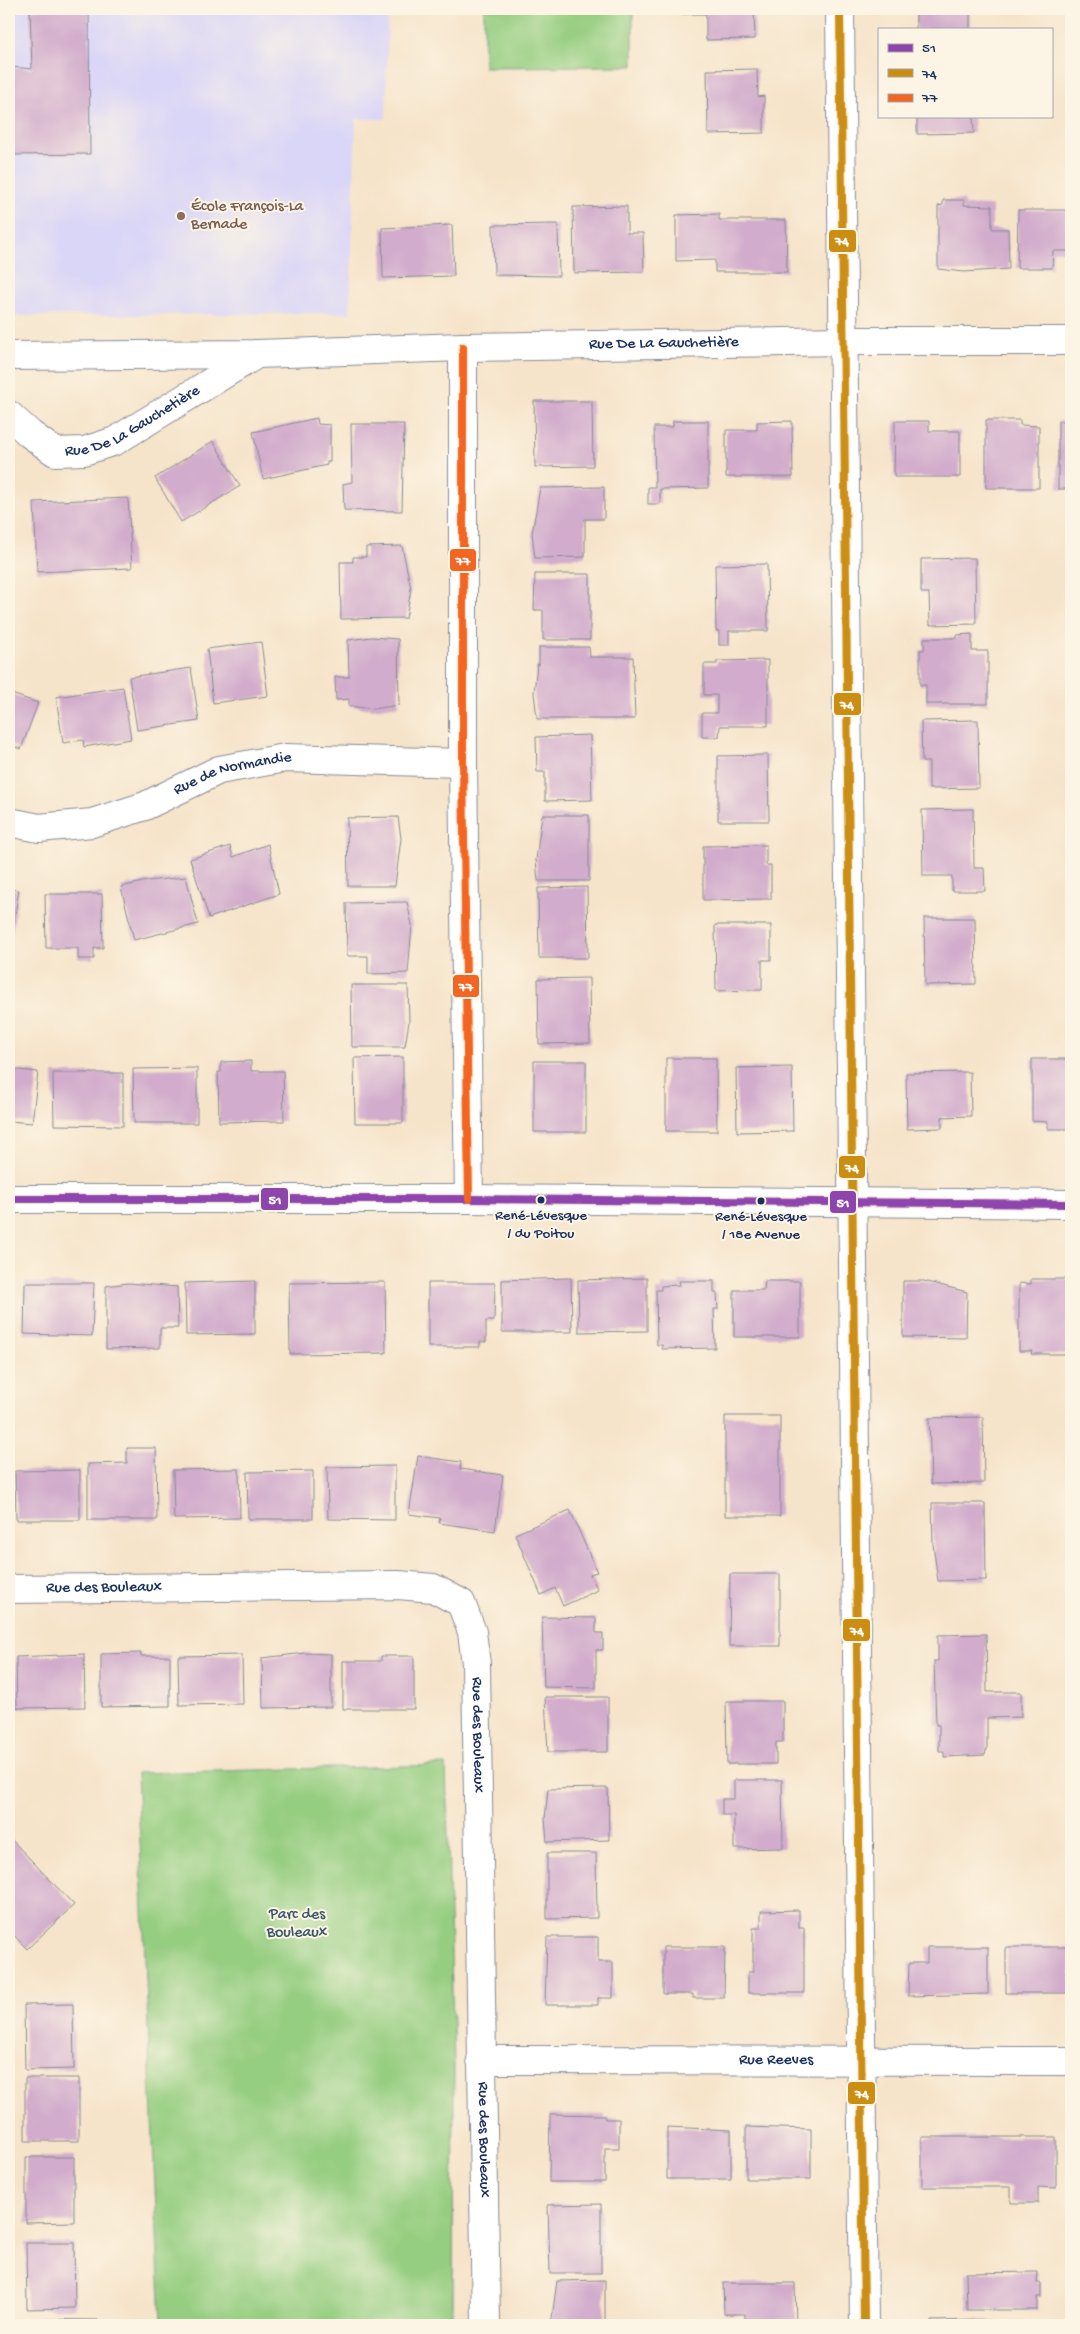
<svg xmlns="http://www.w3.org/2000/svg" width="1080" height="2334" font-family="'Gochi Hand',sans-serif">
  <rect width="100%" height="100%" fill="#fcf5e5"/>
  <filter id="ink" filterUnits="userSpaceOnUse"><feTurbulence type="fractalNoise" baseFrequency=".02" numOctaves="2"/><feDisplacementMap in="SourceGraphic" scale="10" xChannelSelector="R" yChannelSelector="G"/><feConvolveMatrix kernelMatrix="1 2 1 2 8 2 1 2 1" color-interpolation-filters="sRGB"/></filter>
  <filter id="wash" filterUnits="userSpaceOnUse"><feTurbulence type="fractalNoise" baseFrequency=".0096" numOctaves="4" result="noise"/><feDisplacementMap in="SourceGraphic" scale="20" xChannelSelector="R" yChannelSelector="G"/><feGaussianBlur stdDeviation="1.12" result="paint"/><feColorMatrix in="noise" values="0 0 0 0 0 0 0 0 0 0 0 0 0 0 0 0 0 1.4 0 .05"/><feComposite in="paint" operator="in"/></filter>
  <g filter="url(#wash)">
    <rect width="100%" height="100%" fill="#f6e4ca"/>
    <!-- built -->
    <path fill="#dad6f7" d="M 9,9 L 388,9 L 386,119 L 356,119 L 350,313 L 9,316 Z"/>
    <!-- green -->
    <path fill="#96ce81" stroke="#587e70" d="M 484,9 L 633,9 L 633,66 L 484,67 Z
      M 446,1765 L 454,2063 L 453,2325 L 161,2325 L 137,1773 Z"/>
    <g id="blocks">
      <!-- building -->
      <path fill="#d1accc" d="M 30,9 L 89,9 L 90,154 L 12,155 L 12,67 L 32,69 Z
        M 681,9 L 754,9 L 755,39 L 706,40 L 706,14 L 681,14 Z
        M 916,9 L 970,9 L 970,29 L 916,29 Z
        M 757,69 L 758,97 L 764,96 L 764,133 L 708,134 L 707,70 Z
        M 917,116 L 973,116 L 974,133 L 917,134 Z
        M 943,200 L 964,200 L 964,205 L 992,206 L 992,229 L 1008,229 L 1009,269 L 964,272 L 938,269 L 938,206 L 943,205 Z
        M 627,206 L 627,233 L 643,233 L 644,272 L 574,273 L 573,207 Z
        M 1018,210 L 1071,210 L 1071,251 L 1053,251 L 1052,268 L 1017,268 Z
        M 719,214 L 719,220 L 786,220 L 787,272 L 715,272 L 715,260 L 676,261 L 676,215 Z
        M 558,224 L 559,276 L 494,275 L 493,225 Z
        M 452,225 L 454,276 L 383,278 L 382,228 Z
        M 534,401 L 592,401 L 593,466 L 535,467 Z
        M 317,418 L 318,424 L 330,425 L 330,462 L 327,462 L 327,465 L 263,479 L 253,432 Z
        M 986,420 L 1020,420 L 1020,425 L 1039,426 L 1039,488 L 986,488 Z
        M 673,421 L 708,421 L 708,488 L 660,489 L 660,504 L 648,504 L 648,487 L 655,487 L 654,427 L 673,427 Z
        M 792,421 L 793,477 L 726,477 L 726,430 L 757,430 L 757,422 Z
        M 895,421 L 929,421 L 929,431 L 960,431 L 960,477 L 894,477 Z
        M 1058,421 L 1071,421 L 1071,489 L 1058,489 Z
        M 351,424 L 404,424 L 402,511 L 344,510 L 343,484 L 352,482 Z
        M 213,441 L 240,486 L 181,522 L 155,478 Z
        M 604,487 L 604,519 L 585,519 L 585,557 L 535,558 L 532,533 L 540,488 Z
        M 128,498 L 132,568 L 37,572 L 34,502 Z
        M 402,546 L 411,589 L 406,618 L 341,619 L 340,562 L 353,562 L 353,557 L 366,557 L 366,547 Z
        M 975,558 L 976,624 L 930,625 L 929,593 L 921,593 L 921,559 Z
        M 767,564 L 768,631 L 729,631 L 729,645 L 719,645 L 719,631 L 716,631 L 715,565 Z
        M 535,574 L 590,574 L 590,640 L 543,640 L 543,610 L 534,610 Z
        M 972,634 L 972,651 L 988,651 L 988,704 L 926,704 L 926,685 L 920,685 L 920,650 L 924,650 L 924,638 L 957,638 L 957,635 Z
        M 372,637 L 398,639 L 399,705 L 373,709 L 349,706 L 349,699 L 336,700 L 335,677 L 349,677 L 348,640 Z
        M 261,642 L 268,696 L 213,703 L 207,649 Z
        M 539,647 L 589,647 L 590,657 L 633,657 L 635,719 L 537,719 L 534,693 L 537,664 L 539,665 Z
        M 768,660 L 768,726 L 720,726 L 719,737 L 702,737 L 702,713 L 717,713 L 717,695 L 704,695 L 704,664 L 717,664 L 717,661 Z
        M 191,668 L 199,721 L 137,730 L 129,677 Z
        M 123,687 L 131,739 L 84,747 L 83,740 L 63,743 L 56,697 Z
        M 9,693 L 38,703 L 21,749 L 9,745 Z
        M 978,720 L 979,788 L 929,789 L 929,762 L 922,762 L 921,721 Z
        M 590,735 L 592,800 L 545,801 L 545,772 L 537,772 L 536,737 Z
        M 768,755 L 769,821 L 718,821 L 718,756 Z
        M 973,809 L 974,868 L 984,868 L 985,891 L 952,891 L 952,876 L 923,876 L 922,810 Z
        M 542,815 L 589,815 L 589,881 L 538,881 L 536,860 Z
        M 398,817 L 401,838 L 395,886 L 348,886 L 347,818 Z
        M 268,844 L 279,894 L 209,918 L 190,859 L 230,846 L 233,857 Z
        M 766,845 L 766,865 L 771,865 L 771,899 L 703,900 L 703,846 Z
        M 186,877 L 198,924 L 134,940 L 121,887 L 147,881 Z
        M 587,887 L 588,958 L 539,958 L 538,888 Z
        M 9,889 L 19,890 L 10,945 L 9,945 Z
        M 45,894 L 102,894 L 103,948 L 94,948 L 94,959 L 78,959 L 78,948 L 46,948 Z
        M 407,902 L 412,925 L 408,973 L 368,974 L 368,956 L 347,956 L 346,903 Z
        M 924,918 L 975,918 L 976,984 L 925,985 Z
        M 715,925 L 771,925 L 771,960 L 762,960 L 762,990 L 716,991 Z
        M 589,978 L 590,1043 L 539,1044 L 538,979 Z
        M 351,985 L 408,985 L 409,1021 L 405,1047 L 352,1047 Z
        M 403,1057 L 403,1123 L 355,1123 L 354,1058 Z
        M 666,1058 L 716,1058 L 717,1131 L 666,1131 Z
        M 1032,1059 L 1071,1059 L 1071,1129 L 1048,1129 L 1048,1122 L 1032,1121 Z
        M 251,1061 L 251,1071 L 283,1071 L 284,1121 L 219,1122 L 218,1072 L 221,1072 L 221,1062 Z
        M 534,1061 L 586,1061 L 586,1132 L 534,1132 Z
        M 792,1067 L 793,1131 L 737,1132 L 736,1068 Z
        M 197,1068 L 197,1123 L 134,1123 L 133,1069 Z
        M 9,1069 L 38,1072 L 32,1123 L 9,1121 Z
        M 970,1072 L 971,1116 L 942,1117 L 942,1128 L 907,1129 L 906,1073 Z
        M 53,1073 L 123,1073 L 123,1126 L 54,1125 Z
        M 571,1278 L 572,1332 L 502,1332 L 502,1280 Z
        M 647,1278 L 647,1331 L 579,1332 L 578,1280 Z
        M 1031,1279 L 1071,1279 L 1071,1354 L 1031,1354 L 1032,1351 L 1019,1351 L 1019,1283 L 1031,1284 Z
        M 255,1281 L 255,1334 L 186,1335 L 185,1283 Z
        M 679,1281 L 714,1281 L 714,1293 L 717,1293 L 718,1309 L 714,1309 L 715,1348 L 662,1349 L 662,1345 L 657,1345 L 656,1290 L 661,1290 L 661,1286 L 680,1285 Z
        M 765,1281 L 800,1281 L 800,1337 L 734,1337 L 734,1290 L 764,1290 Z
        M 903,1281 L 924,1281 L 967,1292 L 966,1338 L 903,1337 Z
        M 385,1282 L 386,1353 L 290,1354 L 289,1283 Z
        M 25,1283 L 94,1283 L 92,1336 L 24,1334 Z
        M 128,1283 L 177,1287 L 178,1328 L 160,1328 L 160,1348 L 106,1349 L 106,1286 Z
        M 428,1283 L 495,1283 L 494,1321 L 486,1321 L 486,1342 L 480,1342 L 480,1347 L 428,1347 Z
        M 725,1416 L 780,1416 L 780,1516 L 725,1516 Z
        M 983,1417 L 984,1483 L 931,1484 L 929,1418 Z
        M 127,1448 L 156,1448 L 157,1520 L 88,1520 L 88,1464 L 127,1463 Z
        M 418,1456 L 461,1462 L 460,1469 L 503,1475 L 495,1531 L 439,1523 L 440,1518 L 409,1514 Z
        M 395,1466 L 395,1520 L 328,1519 L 327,1467 Z
        M 239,1469 L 240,1518 L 174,1519 L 173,1470 Z
        M 80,1470 L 80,1520 L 16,1520 L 15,1471 Z
        M 313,1471 L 313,1519 L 248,1519 L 247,1472 Z
        M 932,1503 L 985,1503 L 986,1580 L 938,1581 L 933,1544 Z
        M 570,1510 L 597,1572 L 590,1574 L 598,1590 L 563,1606 L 555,1588 L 541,1595 L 515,1534 Z
        M 730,1574 L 780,1574 L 780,1646 L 729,1646 Z
        M 542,1617 L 596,1618 L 596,1633 L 603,1633 L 603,1650 L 596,1650 L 596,1688 L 544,1687 Z
        M 986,1634 L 987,1692 L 1021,1692 L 1021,1717 L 987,1718 L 987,1750 L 986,1750 L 985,1755 L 944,1757 L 944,1751 L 939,1751 L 939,1725 L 936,1725 L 934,1661 L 938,1661 L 938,1635 Z
        M 141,1653 L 141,1656 L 170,1656 L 170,1706 L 101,1707 L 101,1654 Z
        M 305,1653 L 331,1654 L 331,1707 L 263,1708 L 262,1658 Z
        M 84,1654 L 85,1707 L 17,1708 L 16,1657 Z
        M 242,1655 L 243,1704 L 179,1705 L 178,1656 Z
        M 381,1656 L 414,1656 L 414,1709 L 343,1709 L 343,1661 L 381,1661 Z
        M 545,1697 L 608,1697 L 608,1752 L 548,1752 Z
        M 726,1701 L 783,1701 L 783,1742 L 776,1742 L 776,1764 L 727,1764 Z
        M 734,1780 L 782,1780 L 783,1848 L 734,1849 L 734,1815 L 722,1815 L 722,1799 L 734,1799 Z
        M 608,1788 L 609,1840 L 547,1842 L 545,1819 L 548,1789 Z
        M 9,1837 L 74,1905 L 27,1949 L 9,1930 Z
        M 547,1853 L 596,1853 L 597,1918 L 547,1919 Z
        M 799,1910 L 799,1928 L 804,1928 L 804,1993 L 748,1993 L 748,1972 L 753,1972 L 753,1928 L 761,1928 L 761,1911 Z
        M 547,1937 L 598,1937 L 598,1962 L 613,1962 L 613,1998 L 598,1998 L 598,2005 L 545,2005 Z
        M 663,1947 L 725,1947 L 724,1998 L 693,1998 L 693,1994 L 663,1994 Z
        M 927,1947 L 988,1947 L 988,1994 L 908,1996 L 909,1963 L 927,1963 Z
        M 1006,1947 L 1071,1947 L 1071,1993 L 1006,1993 Z
        M 73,2004 L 74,2069 L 25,2070 L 24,2005 Z
        M 25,2078 L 79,2078 L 79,2141 L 25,2141 Z
        M 550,2114 L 605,2115 L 605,2119 L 619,2119 L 619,2148 L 605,2148 L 605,2182 L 549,2182 Z
        M 667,2127 L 731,2130 L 731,2179 L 667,2179 Z
        M 746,2127 L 811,2129 L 811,2179 L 746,2179 Z
        M 922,2137 L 1056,2137 L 1056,2188 L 1038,2187 L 1038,2203 L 1011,2203 L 1011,2187 L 922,2187 Z
        M 26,2157 L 74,2157 L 74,2222 L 26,2223 Z
        M 601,2204 L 601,2273 L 550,2273 L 548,2205 Z
        M 26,2243 L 74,2243 L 75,2308 L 27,2309 Z
        M 1038,2272 L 1037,2283 L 1041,2283 L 1041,2297 L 1037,2297 L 1037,2310 L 967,2310 L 966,2273 Z
        M 605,2280 L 605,2325 L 551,2325 L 557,2281 Z
        M 723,2283 L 795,2283 L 796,2325 L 745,2325 L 745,2314 L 724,2314 Z
        M 27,2319 L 98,2320 L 98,2325 L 27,2325 Z
        M 989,2320 L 989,2325 L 931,2325 L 931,2321 Z"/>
    </g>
  </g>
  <g filter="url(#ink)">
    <use href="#blocks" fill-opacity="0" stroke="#888a94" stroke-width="1"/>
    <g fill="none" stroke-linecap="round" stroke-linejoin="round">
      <!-- street casing -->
      <g stroke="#888a94" stroke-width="30">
        <g id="street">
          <path d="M 840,9 L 864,2325"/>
          <path d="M 463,347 L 463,763 L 469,1199"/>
          <path id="s1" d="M 9,356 L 257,354 L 463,347 L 844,341 L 1071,341"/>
          <path id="s2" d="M 9,415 L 30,434 L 55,452 L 84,451 L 115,441 L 257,354"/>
          <path id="s3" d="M 9,822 L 39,828 L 92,823 L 145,806 L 219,770 L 285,758 L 463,763"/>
          <path d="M 9,1199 L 469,1199 L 1071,1204"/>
          <path id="s4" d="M 9,1589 L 398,1585 L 433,1588 L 461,1603 L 472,1632 L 476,1664 L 486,2325"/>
          <path id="s5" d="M 481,2060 L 1071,2061"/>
        </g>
      </g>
      <!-- street -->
      <use href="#street" stroke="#fff" stroke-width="28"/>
      <!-- bus-1 casing -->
      <g stroke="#fcf5e5" stroke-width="11">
        <path id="bus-1" d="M 9,1199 L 469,1199 L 1071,1204"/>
      </g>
      <!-- bus-2 casing -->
      <g stroke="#fcf5e5" stroke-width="11">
        <path id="bus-2" d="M 840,9 L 864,2325"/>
      </g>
      <!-- bus-3 casing -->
      <g stroke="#fcf5e5" stroke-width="11">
        <path id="bus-3" d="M 463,347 L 463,763 L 469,1199"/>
      </g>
      <!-- bus-1 -->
      <use href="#bus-1" stroke="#8e44ad" stroke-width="8"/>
      <!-- bus-2 -->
      <use href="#bus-2" stroke="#cb8e13" stroke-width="8"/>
      <!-- bus-3 -->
      <use href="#bus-3" stroke="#f26522" stroke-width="8"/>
    </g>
  </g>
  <!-- markers -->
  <circle fill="#8d6e63" stroke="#fcf5e5" stroke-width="2" cx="181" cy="216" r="5"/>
  <g fill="#1b2f5e" stroke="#fcf5e5" stroke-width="2">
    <circle cx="541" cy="1200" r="4.5"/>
    <circle cx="761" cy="1201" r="4.5"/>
  </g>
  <g text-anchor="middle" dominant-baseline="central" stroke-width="4" stroke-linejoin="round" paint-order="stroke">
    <!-- bus labels -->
    <g font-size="15" fill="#1b2f5e" stroke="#fcf5e5">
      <text x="541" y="1216">René-Lévesque<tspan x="541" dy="18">/ du Poitou</tspan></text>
      <text x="761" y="1217">René-Lévesque<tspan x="761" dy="18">/ 18e Avenue</tspan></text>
    </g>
    <!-- education labels -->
    <g font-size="16" fill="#785e54" stroke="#fcf5e5" text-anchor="start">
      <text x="191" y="207">École François-La<tspan x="191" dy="18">Bernade</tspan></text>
    </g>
    <!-- street labels -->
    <g font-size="16" fill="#1b2f5e" stroke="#fcf5e5">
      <text stroke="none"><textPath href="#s1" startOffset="655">Rue De La Gauchetière</textPath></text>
      <text stroke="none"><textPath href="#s2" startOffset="144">Rue De La Gauchetière</textPath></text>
      <text stroke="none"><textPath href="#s3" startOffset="234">Rue de Normandie</textPath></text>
      <text stroke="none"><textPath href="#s4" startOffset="95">Rue des Bouleaux</textPath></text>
      <text stroke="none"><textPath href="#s4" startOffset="590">Rue des Bouleaux</textPath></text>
      <text stroke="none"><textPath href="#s5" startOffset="295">Rue Reeves</textPath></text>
      <text stroke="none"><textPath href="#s4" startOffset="995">Rue des Bouleaux</textPath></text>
    </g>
    <!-- park labels -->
    <g font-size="16" fill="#3a5767" stroke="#fcf5e5">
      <text x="297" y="1915">Parc des<tspan x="297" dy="18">Bouleaux</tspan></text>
    </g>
  </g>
  <g stroke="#fcf5e5" stroke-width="2">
    <rect x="828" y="229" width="29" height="24" rx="5" fill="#cb8e13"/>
    <rect x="449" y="548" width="28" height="24" rx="5" fill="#f26522"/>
    <rect x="833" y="692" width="29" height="24" rx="5" fill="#cb8e13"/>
    <rect x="452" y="974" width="28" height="24" rx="5" fill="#f26522"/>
    <rect x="838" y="1155" width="28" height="24" rx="5" fill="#cb8e13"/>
    <rect x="260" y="1187" width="29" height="24" rx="5" fill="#8e44ad"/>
    <rect x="829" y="1190" width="28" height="24" rx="5" fill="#8e44ad"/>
    <rect x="842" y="1618" width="29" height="24" rx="5" fill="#cb8e13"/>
    <rect x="847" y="2081" width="29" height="24" rx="5" fill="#cb8e13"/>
  </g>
  <g font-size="14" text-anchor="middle" font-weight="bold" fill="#fff">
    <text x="842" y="245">74</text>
    <text x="463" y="565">77</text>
    <text x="847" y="709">74</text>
    <text x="466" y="991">77</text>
    <text x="852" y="1172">74</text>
    <text x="275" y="1204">51</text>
    <text x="843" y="1207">51</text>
    <text x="857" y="1635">74</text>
    <text x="862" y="2098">74</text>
  </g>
  <!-- margin -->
  <rect width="1080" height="2334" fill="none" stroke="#fcf5e5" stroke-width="30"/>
  <!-- legend -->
  <rect x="878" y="28" width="175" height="90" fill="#fcf5e5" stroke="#a2a6af"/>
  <rect x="888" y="44" width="25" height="8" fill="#8e44ad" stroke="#a2a6af"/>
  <text x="922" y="52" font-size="15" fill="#1b2f5e">51</text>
  <rect x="888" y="69" width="25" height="8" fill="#cb8e13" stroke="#a2a6af"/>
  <text x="922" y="78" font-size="15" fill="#1b2f5e">74</text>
  <rect x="888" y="94" width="25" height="8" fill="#f26522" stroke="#a2a6af"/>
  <text x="922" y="102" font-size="15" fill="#1b2f5e">77</text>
</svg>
